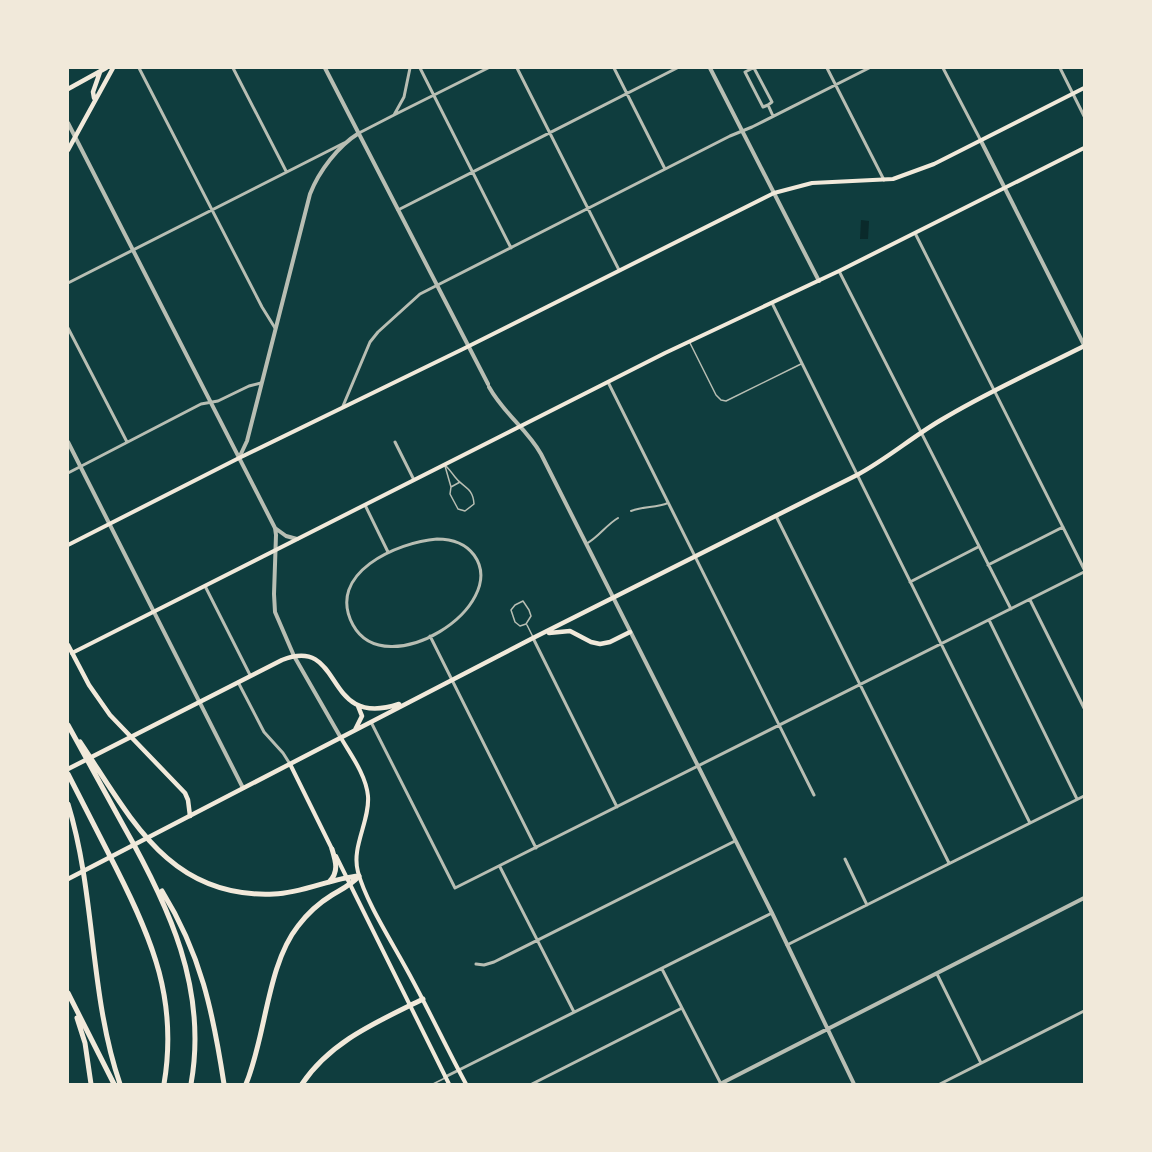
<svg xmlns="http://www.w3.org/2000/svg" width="1152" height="1152" font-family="Quicksand,sans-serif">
  <rect width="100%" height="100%" fill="#0f3d3e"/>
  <!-- water -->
  <path fill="#0a2a2b" d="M 861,220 L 869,221 L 868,239 L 860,239 Z"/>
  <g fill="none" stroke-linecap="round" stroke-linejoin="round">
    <!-- service -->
    <path stroke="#b8beb3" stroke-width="1.5" d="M 690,343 L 716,395 L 721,400 L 726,401 L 801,364
      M 445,465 C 449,469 452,473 455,477 C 463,488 473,487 474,504 L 465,511 L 458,509 L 450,494 L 451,487 L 460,482
      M 445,466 L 451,487
      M 523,601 L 529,610 L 531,616 L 526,624 L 520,626 L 515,622 L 511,610 L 515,605 Z
      M 527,625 L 533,637
      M 433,1084 L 445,1078"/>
    <!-- pedestrian -->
    <path stroke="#b8beb3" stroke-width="2" d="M 631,511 C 644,506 656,508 668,503
      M 586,544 C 599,537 606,525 618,518"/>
    <!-- minor -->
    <path stroke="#b8beb3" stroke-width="3" d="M 139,68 L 262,307 L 275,328
      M 233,68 L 286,171
      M 420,68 L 511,248
      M 517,68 L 619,270
      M 614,68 L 665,169
      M 753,68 L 745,72 L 763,107 L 768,105
      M 754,68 L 772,102 L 768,105
      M 827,68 L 884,180
      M 943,68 L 981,141
      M 1060,68 L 1084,116
      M 768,105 L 773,116
      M 394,115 L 488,68
      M 359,133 L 394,115 L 404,97 L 410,68
      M 398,210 L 677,68
      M 915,233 L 1084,569
      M 839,271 L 1011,609
      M 68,283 L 344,143
      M 772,303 L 1030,823
      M 68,328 L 127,442
      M 608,382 L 814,795
      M 343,406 L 370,342 L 378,332 L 420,294 L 730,136 L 752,127 L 869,68
      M 395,442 L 414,480
      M 68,473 L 201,404 L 218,401 L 249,386 L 261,383
      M 365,505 L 388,552
      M 776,516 L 949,863
      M 437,539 C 451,539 465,543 474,555 C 511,606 386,685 353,625 C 325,573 398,542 437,539 Z
      M 988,565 L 1063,527
      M 910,582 L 978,547
      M 205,586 L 250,675
      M 1030,600 L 1084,708
      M 989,620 L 1077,799
      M 430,636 L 536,848
      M 533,638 L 617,807
      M 238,682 L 264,732 L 283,753 L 290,764
      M 371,722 L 455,888 L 1084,572
      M 845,859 L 867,905
      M 500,867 L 574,1012
      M 787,945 L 1084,796
      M 476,964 L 484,965 L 494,962 L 735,841
      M 662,969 L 721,1084
      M 937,974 L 981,1063
      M 445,1077 L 772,913
      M 532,1084 L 682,1008
      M 940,1084 L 1084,1011"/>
    <!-- tertiary -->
    <path stroke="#b8beb3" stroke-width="4" d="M 325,68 L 488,384
      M 710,68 L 819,281
      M 68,123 L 275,528 L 276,535 L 274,594 L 275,612 L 294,656 L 341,738
      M 981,141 L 1084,345
      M 489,387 C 504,414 527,429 541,454 L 772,913 L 854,1084
      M 68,442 L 243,788
      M 239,458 L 247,441 L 310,194 C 319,171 338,146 359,133
      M 275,528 L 286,536 L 297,539
      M 720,1084 L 1084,898"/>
    <!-- secondary -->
    <path stroke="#f1e9da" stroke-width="4" d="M 68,545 L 239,458 L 463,349 L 774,193 L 812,183 L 893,179 L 934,164 L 1084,88
      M 72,653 L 665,353 L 839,271 L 1084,148
      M 341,738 C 351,755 366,775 368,796 C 370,821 351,847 358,872 C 366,902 392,942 407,970 C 428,1008 446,1047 466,1084
      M 290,764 L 332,849
      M 336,856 L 449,1084"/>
    <!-- primary -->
    <path stroke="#f1e9da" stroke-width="4.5" d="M 68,89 L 106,68
      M 94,98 L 93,92 L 100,72
      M 68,150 L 113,68
      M 68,645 L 89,685 L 110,715 L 185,793 L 188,800 L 190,816"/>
    <!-- trunk -->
    <path stroke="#f1e9da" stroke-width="4.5" d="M 549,633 L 570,631 L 591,642 L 600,644 L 610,642 L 630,632
      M 355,730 L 362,716 L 358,706
      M 68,769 L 282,660 C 346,635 321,730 399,704
      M 68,879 L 533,638 L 857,475 C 887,459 912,437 941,420 C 987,392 1037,370 1084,346"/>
    <!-- motorway -->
    <path stroke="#f1e9da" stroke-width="5" d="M 68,725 C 86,758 105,792 123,825 C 169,906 208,989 191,1084
      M 80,742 C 131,818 169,899 274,894 C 304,893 331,878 359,876
      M 68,774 C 84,805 100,837 116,868 C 153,941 178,1001 164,1084
      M 68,804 C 96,895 89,994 120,1084
      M 329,882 C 339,872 336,862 332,849
      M 162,891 C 201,954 213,1012 224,1084
      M 68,993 L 114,1084
      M 77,1018 L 85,1043 L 91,1084
      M 246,1084 C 266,1036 267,965 298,926 C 307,914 319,903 332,895 C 342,889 351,885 359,876
      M 302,1084 C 331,1041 377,1022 423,999"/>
  </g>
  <!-- border -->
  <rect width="1152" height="1152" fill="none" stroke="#f1e9da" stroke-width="138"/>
</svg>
